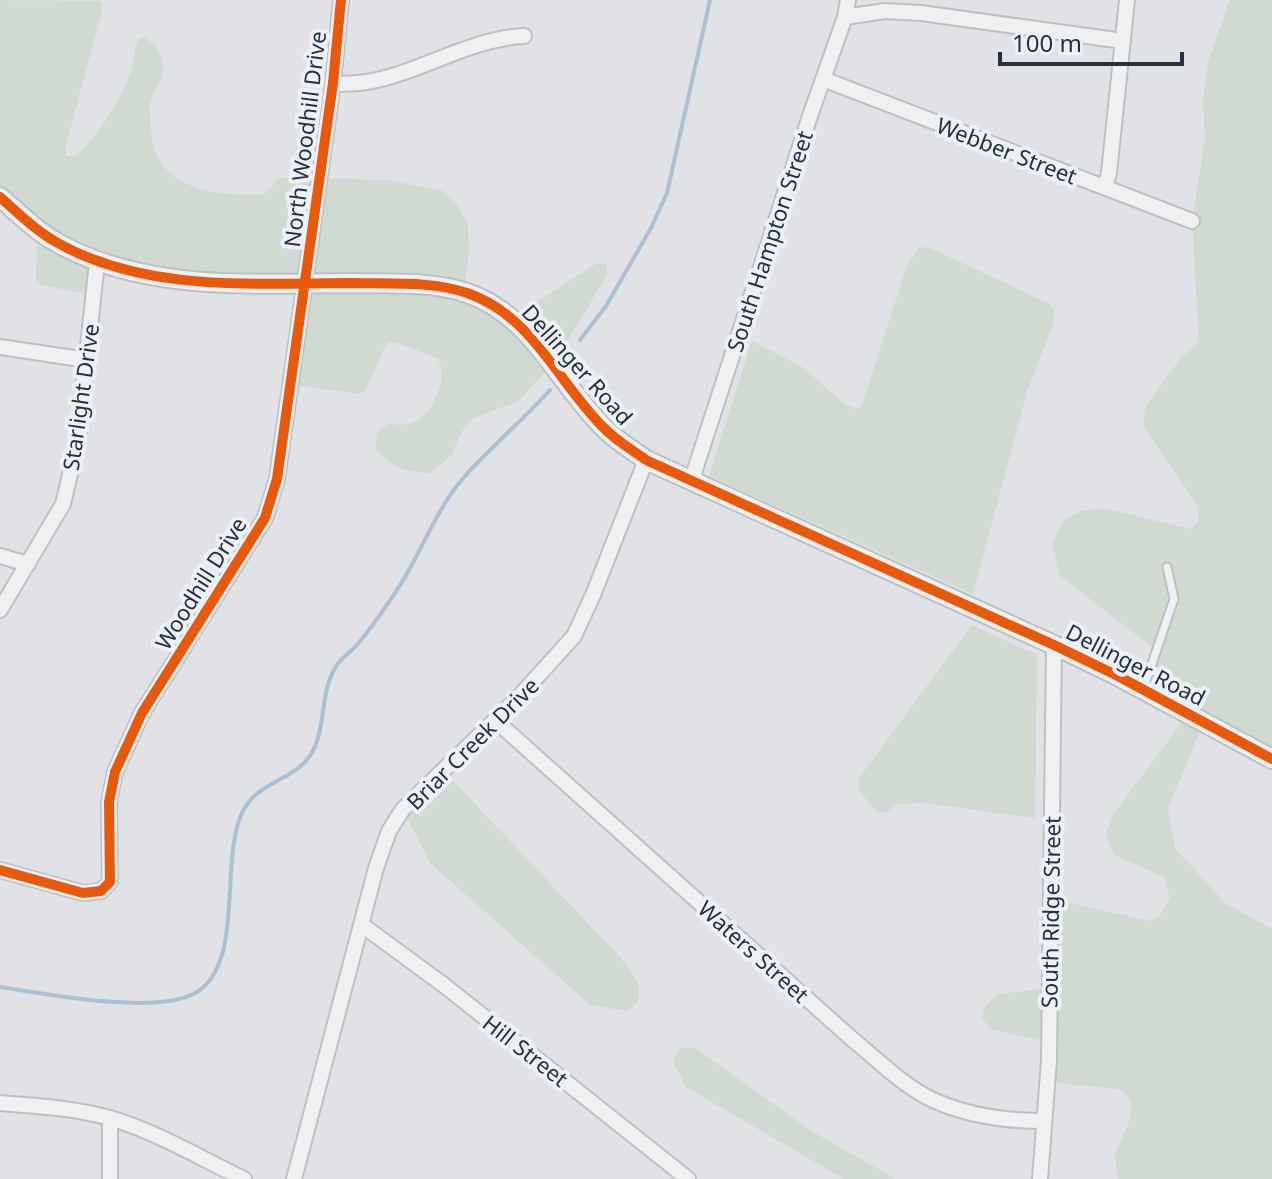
<svg xmlns="http://www.w3.org/2000/svg" width="1272" height="1179" font-family="'Noto Sans',sans-serif">
  <rect width="100%" height="100%" fill="#e0e2e5"/>
  <!-- green -->
  <path fill="#d1dad0" d="M 0,0 L 101,1 L 102,11 L 65,149 L 67,156 L 76,156 C 96,138 123,97 131,71 C 134,61 134,50 138,40 L 142,37 C 154,41 161,52 163,64 C 166,80 152,90 150,104 C 149,112 151,121 151,129 C 153,176 190,191 232,194 C 241,194 254,197 262,194 C 271,191 272,183 280,178 L 387,180 L 443,191 L 457,205 L 468,224 L 469,248 L 464,292 L 518,324 L 537,302 L 597,263 L 607,265 L 607,275 L 553,365 L 517,402 L 474,418 L 461,432 L 452,455 L 430,473 C 407,472 390,467 375,449 L 377,432 L 388,424 C 399,425 411,426 420,419 C 436,408 448,374 437,358 L 395,342 L 387,343 L 365,391 L 359,394 L 290,384 L 305,283 L 209,282 L 97,262 L 94,295 L 41,285 L 36,279 L 38,230 L 0,197 Z
    M 1230,0 L 1272,0 L 1272,759 L 1204,722 L 1168,808 L 1175,848 L 1225,903 L 1272,929 L 1272,1179 L 1118,1179 L 1115,1153 L 1128,1126 L 1132,1106 L 1128,1096 L 1118,1089 L 1047,1082 L 1049,1042 L 993,1030 L 982,1019 L 984,1007 L 999,994 L 1049,988 L 1050,898 L 1148,921 L 1159,917 L 1170,899 L 1164,877 L 1114,855 L 1106,835 L 1112,816 L 1189,713 L 1143,689 L 1156,650 L 1060,576 L 1052,544 L 1062,522 L 1082,510 L 1108,509 L 1190,529 L 1198,522 L 1199,508 L 1144,427 L 1145,407 L 1181,358 L 1199,341 L 1192,221 L 1205,138 L 1203,100 L 1208,62 Z
    M 928,247 L 1050,304 L 1055,310 L 1052,327 L 1027,392 L 973,594 L 709,476 L 752,341 L 804,368 L 844,404 L 856,409 L 862,405 L 907,265 L 919,248 Z
    M 972,625 L 1037,655 L 1035,818 L 926,803 L 898,804 L 885,813 L 876,812 L 858,789 L 859,778 Z
    M 440,767 L 619,956 C 632,973 653,994 627,1011 L 590,1005 L 431,864 L 403,809 Z
    M 680,1048 L 695,1048 L 813,1132 L 896,1179 L 844,1179 L 686,1087 L 673,1061 Z"/>
  <g fill="none" stroke-linecap="round" stroke-linejoin="round">
    <!-- stream -->
    <path stroke="#acc0d3" stroke-width="4" d="M 580,340 L 606,306 L 651,228 L 667,193 L 710,0
      M 0,987 C 46,994 158,1016 197,992 C 246,961 218,856 244,809 C 258,784 287,781 305,762 C 329,737 317,694 337,665 C 341,659 348,654 354,648 C 370,631 384,609 397,590 C 421,554 436,508 465,476 C 492,446 523,420 550,390"/>
    <!-- service casing -->
    <g stroke="#bec0c3" stroke-width="11">
      <path id="service" d="M 1144,687 L 1174,599 L 1167,567"/>
    </g>
    <!-- minor casing -->
    <g stroke="#bec0c3" stroke-width="18">
      <path id="minor" d="M 845,17 L 885,11 L 921,13 L 1123,41
        M 823,79 L 1192,221
        M 333,83 C 399,90 457,39 524,36
        M 1105,187 L 1109,173 L 1127,0
        M 0,347 L 87,360
        M 691,482 L 810,116 L 845,17 L 848,0
        M 0,556 L 28,564
        M 0,610 L 63,504 L 78,440 L 97,262
        M 496,721 L 852,1039 C 877,1059 903,1086 933,1100 C 968,1116 1006,1121 1044,1121
        M 0,870 L 83,893 L 101,891 L 110,882 L 109,802 L 115,772 L 142,713 L 265,518 L 277,479 L 333,83 L 341,0
        M 362,925 L 445,986 L 688,1179
        M 0,1103 C 37,1106 74,1108 110,1118 C 157,1132 200,1158 244,1179
        M 110,1118 L 110,1179
        M 294,1179 L 376,868 L 389,831 L 403,809 L 517,699 L 574,636 L 593,595 L 646,460
        M 1040,1179 L 1049,1060 L 1054,645"/>
    </g>
    <!-- tertiary casing -->
    <g stroke="#bec0c3" stroke-width="22">
      <path id="tertiary" d="M 0,197 C 18,213 35,230 56,242 C 146,293 254,283 353,283 C 389,284 432,281 467,293 C 532,315 557,381 603,427 C 615,440 631,449 646,460 L 1054,645 L 1116,675 L 1272,759"/>
    </g>
    <!-- service -->
    <use href="#service" stroke="#eff0f2" stroke-width="7"/>
    <!-- minor -->
    <use href="#minor" stroke="#eff0f2" stroke-width="14"/>
    <!-- tertiary -->
    <use href="#tertiary" stroke="#eff0f2" stroke-width="18"/>
    <!-- cycleway casing -->
    <g stroke="#edf1f6" stroke-width="15">
      <path id="cycleway" d="M 0,197 C 18,213 35,230 56,242 C 146,293 254,283 353,283 C 389,284 432,281 467,293 C 532,315 557,381 603,427 C 615,440 631,449 646,460 L 1054,645 L 1116,675 L 1272,759
        M 0,870 L 83,893 L 101,891 L 110,882 L 109,802 L 115,772 L 142,713 L 265,518 L 277,479 L 333,83 L 341,0"/>
    </g>
    <!-- cycleway -->
    <use href="#cycleway" stroke="#e8590c" stroke-width="10"/>
  </g>
  <g text-anchor="middle" dominant-baseline="central" stroke-width="8" stroke-linejoin="round" paint-order="stroke">
    <!-- street labels -->
    <g font-size="22" fill="#253040" stroke="#edf1f6">
      <text transform="translate(304 139) rotate(-83)">North Woodhill Drive</text>
      <text transform="translate(1007 150) rotate(21)">Webber Street</text>
      <text transform="translate(769 241) rotate(-72)">South Hampton Street</text>
      <text transform="translate(578 364) rotate(48)">Dellinger Road</text>
      <text transform="translate(80 397) rotate(-82)">Starlight Drive</text>
      <text transform="translate(200 583) rotate(-58)">Woodhill Drive</text>
      <text transform="translate(1136 664) rotate(27)">Dellinger Road</text>
      <text transform="translate(472 743) rotate(-45)">Briar Creek Drive</text>
      <text transform="translate(1050 912) rotate(-89)">South Ridge Street</text>
      <text transform="translate(754 951) rotate(42)">Waters Street</text>
      <text transform="translate(526 1050) rotate(38)">Hill Street</text>
    </g>
  </g>
  <!-- scale -->
  <path d="M1000 52v12h182v-12" fill="none" stroke="#253040" stroke-width="4"/>
  <text x="1012" y="52" font-size="24" fill="#253040" stroke="#edf1f6" stroke-width="6" paint-order="stroke">100 m</text>
</svg>
